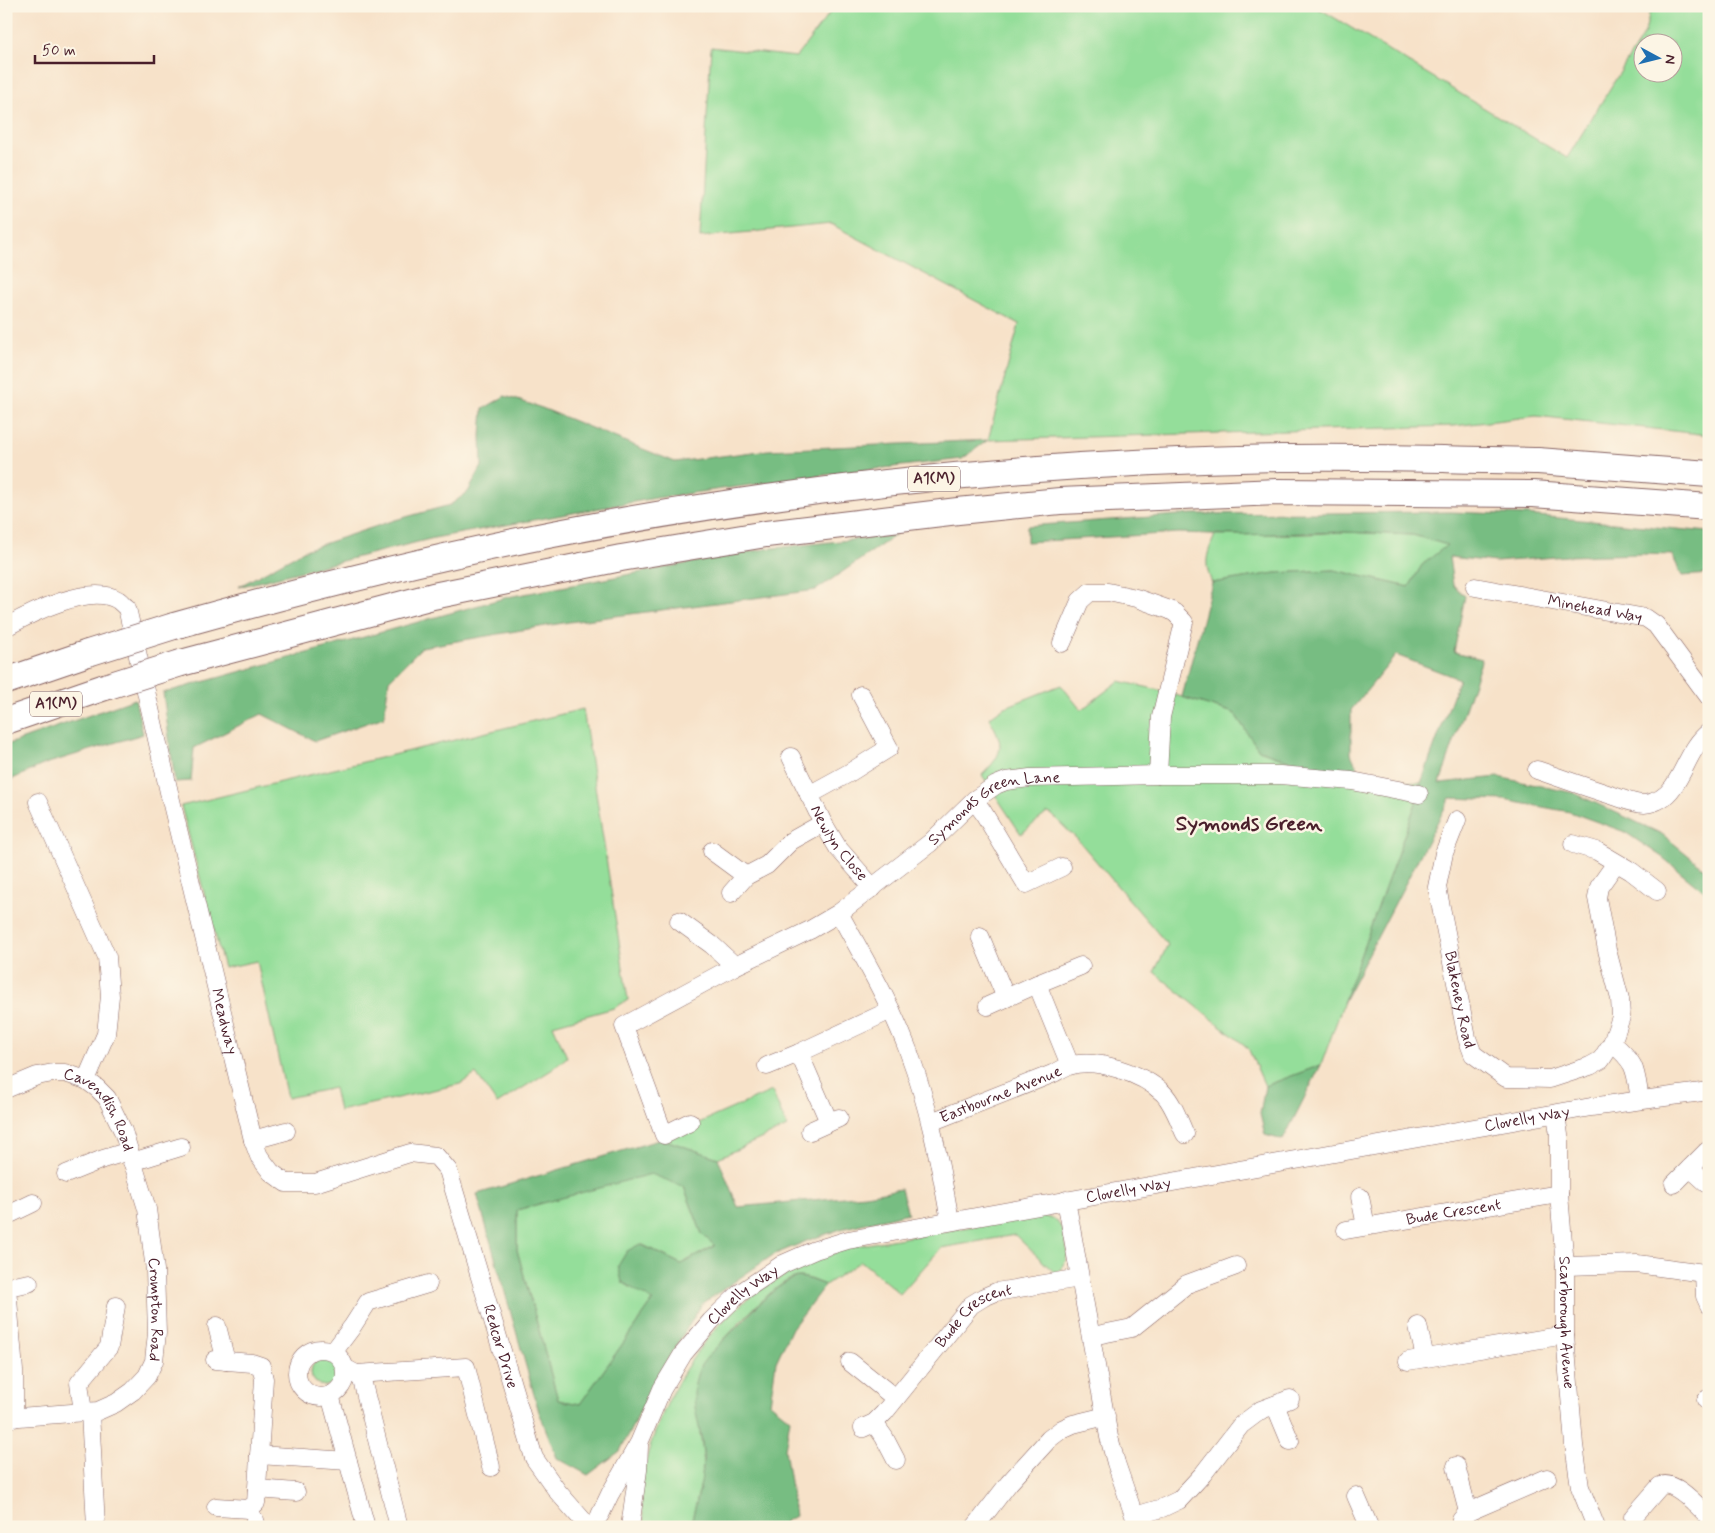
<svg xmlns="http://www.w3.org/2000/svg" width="1715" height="1533" font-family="Mynerve,sans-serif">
  <rect width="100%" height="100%" fill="#fcf5e5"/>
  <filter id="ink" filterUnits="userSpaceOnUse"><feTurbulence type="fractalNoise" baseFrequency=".02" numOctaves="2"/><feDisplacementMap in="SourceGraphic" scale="10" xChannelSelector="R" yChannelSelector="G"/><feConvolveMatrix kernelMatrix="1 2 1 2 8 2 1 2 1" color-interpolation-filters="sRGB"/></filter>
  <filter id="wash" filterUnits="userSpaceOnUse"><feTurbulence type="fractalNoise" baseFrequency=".0096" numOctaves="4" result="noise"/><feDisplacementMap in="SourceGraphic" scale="20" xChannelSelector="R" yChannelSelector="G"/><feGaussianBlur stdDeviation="1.12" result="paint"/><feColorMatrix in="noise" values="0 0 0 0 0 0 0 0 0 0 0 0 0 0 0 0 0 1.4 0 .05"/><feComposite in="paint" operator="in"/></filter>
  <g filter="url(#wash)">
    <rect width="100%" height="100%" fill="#f7e2c9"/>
    <!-- green -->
    <path fill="#94de9a" stroke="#6f7e62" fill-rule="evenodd" d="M 835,6 L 1315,6 L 1567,158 L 1645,32 L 1651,6 L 1709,6 L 1709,435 L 1536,416 L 1454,426 L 988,440 L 1019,324 L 831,224 L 700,237 L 711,47 L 796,57 ZM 1642,42 L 1672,42 L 1672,72 L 1642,72 Z
      M 1344,532 L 1413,535 L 1448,545 L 1422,565 L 1409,587 L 1334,570 L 1275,573 L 1212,583 C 1203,562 1207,554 1215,535 L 1308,534 Z
      M 1119,681 L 1159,690 L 1234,713 L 1259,750 L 1326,773 L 1421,783 L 1416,803 L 1321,1065 L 1265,1086 L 1248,1048 L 1154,972 L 1168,945 L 1078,840 L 1051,814 L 1047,813 L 1021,834 L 982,775 C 1004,753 1005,745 989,718 L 1003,708 L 1061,685 L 1081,710 Z
      M 583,709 L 628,1000 L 614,1008 L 553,1025 L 567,1057 L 553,1069 L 497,1104 L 476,1074 L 460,1084 L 339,1111 L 334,1088 L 287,1098 L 257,961 L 224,968 L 181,806 Z
      M 772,1091 L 787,1127 L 718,1158 L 662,1139 Z
      M 652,1173 L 684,1187 L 702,1234 L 716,1245 L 681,1264 L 641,1244 L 653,1301 L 580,1404 L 558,1400 L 517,1250 L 517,1210 Z
      M 1040,1215 L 1056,1220 L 1063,1230 L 1068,1254 L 1064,1265 L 1056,1274 L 1015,1235 L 941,1248 L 900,1294 L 861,1261 L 825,1285 C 817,1282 807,1277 799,1277 C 776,1277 718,1347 701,1365 L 700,1433 L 703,1453 L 702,1480 L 690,1527 L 646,1527 C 636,1495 644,1460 656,1430 C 695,1330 753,1278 855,1246 Z
      M311 1372a14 14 0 1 1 28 0a14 14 0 1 1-28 0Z"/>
    <!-- forest -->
    <path fill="#77bd82" stroke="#606e56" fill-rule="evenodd" d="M 505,396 L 542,408 L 675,462 L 768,450 L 988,440 L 962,459 L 832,474 L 656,498 L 434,538 L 238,587 L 305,550 L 395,520 L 450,505 L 468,492 L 482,466 L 481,436 L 483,409 Z
      M 1451,512 L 1527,515 L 1709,532 L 1709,574 L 1682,576 L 1672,555 L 1643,554 L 1567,556 L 1496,562 L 1449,557 L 1453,585 L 1465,596 L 1454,652 L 1482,659 L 1440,783 L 1498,777 L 1574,793 L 1662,834 L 1709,872 L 1709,895 L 1662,857 L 1625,832 L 1570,812 L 1504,800 L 1450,798 L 1343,1003 L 1416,803 L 1421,783 L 1459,679 L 1396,655 L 1351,710 L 1351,754 L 1361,776 L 1326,773 L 1259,750 L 1234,713 L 1182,697 L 1212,583 L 1275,573 L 1334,570 L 1409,587 L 1422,565 L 1447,545 L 1413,535 L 1344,532 L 1240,535 L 1179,533 L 1027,542 L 1027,526 L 1192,514 Z
      M 896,535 L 816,590 L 569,622 L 422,647 L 389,680 L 384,717 L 315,741 L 262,714 L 194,748 L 191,781 L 175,782 L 163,693 L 508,597 L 765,549 Z
      M 135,699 L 143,734 L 45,764 L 6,782 L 6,745 Z
      M 1321,1065 L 1283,1140 L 1265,1135 L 1260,1114 L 1265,1086 Z
      M 662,1139 L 718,1158 L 738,1207 L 865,1195 L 901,1189 L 908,1213 L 841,1229 L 809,1240 L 773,1255 L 702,1304 L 656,1379 L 620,1451 L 588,1475 L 557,1458 L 539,1412 L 477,1194 ZM 651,1174 L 684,1187 L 702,1234 L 715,1246 L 681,1264 L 640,1244 L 627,1251 L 618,1266 L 622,1282 L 653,1301 L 580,1404 L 558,1400 L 517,1250 L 517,1210 Z
      M 797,1277 L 806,1278 L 825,1285 L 792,1328 L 776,1362 L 770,1403 L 790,1419 L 785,1449 L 795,1516 L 784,1522 L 786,1527 L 690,1527 C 696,1502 705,1477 703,1452 C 701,1421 686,1399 700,1367 C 705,1357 733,1331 742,1322 C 759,1304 774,1286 797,1277 Z"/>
  </g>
  <g filter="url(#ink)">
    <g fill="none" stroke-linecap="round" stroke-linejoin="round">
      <!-- minor casing -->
      <g stroke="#876362" stroke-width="19">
        <g id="minor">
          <path id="s1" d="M 1475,587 L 1646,618 L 1656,625 L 1709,697"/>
          <path id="s2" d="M 6,627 C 31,613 90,583 118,600 C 121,602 124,606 127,608 L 169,792 L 253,1140 L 259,1156 L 271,1172 L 286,1183 L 315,1183 L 410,1153 L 436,1156 L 448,1170 L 534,1458 L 558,1492 L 587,1525"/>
          <path d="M 1062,643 L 1080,601 L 1090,592 L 1108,592 L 1136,598 L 1170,610 L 1175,613 L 1184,622 L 1161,717 L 1158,775"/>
          <path id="s3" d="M 791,757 L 823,823 L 838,848 L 873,888"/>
          <path d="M 1537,770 C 1563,779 1588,788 1614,796 C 1623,799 1634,804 1644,804 C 1656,803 1666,797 1673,787 C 1686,769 1691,746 1709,732"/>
          <path d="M 809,795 L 849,773 L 889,748 L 861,695"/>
          <path d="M 974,800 L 983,812 L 1026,884 L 1062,867"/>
          <path d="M 38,802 L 107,957 L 110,996 L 106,1034 L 86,1080"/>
          <path id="s4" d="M 1457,820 L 1444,853 L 1437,887 L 1467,1038 L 1473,1054 L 1506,1078 L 1550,1079 L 1590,1066 L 1601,1060 L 1612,1043"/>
          <path d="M 1573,844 L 1597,851 L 1631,871 L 1657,891"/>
          <path d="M 712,851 L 746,876"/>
          <path d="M 1616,863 L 1599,887 L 1597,898 L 1607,950 L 1620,999 L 1621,1017 L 1612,1043 C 1637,1064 1635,1069 1640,1100"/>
          <path d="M 731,893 L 746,876 L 767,865 L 791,841 L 823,823"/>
          <path d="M 839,913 C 864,958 890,1002 908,1050 C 929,1106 940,1163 950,1221"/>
          <path d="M 679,921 L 712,945 L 735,966"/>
          <path d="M 980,936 L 1006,998"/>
          <path d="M 1037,984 L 1070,1065"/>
          <path d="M 988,1006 L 1037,984 L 1081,966"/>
          <path d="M 799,1053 L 829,1122"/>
          <path d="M 767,1066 L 799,1053 L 891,1010"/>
          <path id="s5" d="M 6,1089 L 37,1076 L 53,1073 L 65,1073 L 86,1080 L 97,1088 L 107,1098 L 123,1131 L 147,1209 L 155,1270 L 157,1333 L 154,1361 L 147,1376 L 133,1391 L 116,1403 L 98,1411 L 6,1418"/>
          <path id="s6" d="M 1556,1114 L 1559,1135 L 1559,1194 L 1565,1266 L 1565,1335 L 1574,1445 L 1580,1487 L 1596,1527"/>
          <path id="s7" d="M 690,1122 L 664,1135 L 624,1026 L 735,966 L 810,930 L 839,913 L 930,843 L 974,800 L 996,785 L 1006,781 L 1030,778 L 1158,775 L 1280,775 L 1352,781 L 1419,794"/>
          <path id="s8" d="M 931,1122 L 1052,1074 C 1057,1072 1063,1067 1069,1066 C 1096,1057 1143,1074 1163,1093 C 1173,1103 1179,1121 1185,1134"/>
          <path d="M 810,1131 L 839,1118"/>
          <path d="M 253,1140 L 286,1131"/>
          <path d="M 132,1162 L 181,1147"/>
          <path d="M 1690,1168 L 1709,1185"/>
          <path d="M 66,1174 L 103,1159 L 129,1151"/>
          <path d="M 1674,1184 L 1707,1151"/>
          <path d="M 1360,1197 L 1366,1226"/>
          <path d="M 1066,1200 L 1109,1437 L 1116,1463 L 1138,1527"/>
          <path d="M 6,1216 L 33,1203"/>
          <path id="s9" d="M 1346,1230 L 1559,1194"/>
          <path d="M 1565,1266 L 1637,1264 L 1704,1273 L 1709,1272"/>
          <path d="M 1704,1273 L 1705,1296 L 1709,1305"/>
          <path d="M 217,1326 L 226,1361"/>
          <path d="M 1418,1326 L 1425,1358"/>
          <path d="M 1092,1336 L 1132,1328 L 1187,1284 L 1236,1266"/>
          <circle cx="321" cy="1373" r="24"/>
          <path d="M 334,1351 L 352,1327 L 368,1302 L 428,1284"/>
          <path d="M 215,1360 L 252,1363 L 261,1366 L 264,1379 L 256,1503 L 249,1509 L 216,1507"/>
          <path d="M 1408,1361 L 1565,1335"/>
          <path d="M 850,1362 L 895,1398"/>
          <path d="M 345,1368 L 356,1374 L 362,1380 L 399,1527"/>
          <path d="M 356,1374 L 466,1367 L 491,1467"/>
          <path d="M 330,1395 L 366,1527"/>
          <path d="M 1706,1400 L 1709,1398"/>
          <path d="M 1275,1405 L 1290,1441"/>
          <path d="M 83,1412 L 79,1383 L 109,1347 L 116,1306"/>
          <path d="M 90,1412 L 96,1527"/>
          <path d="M 14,1418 L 14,1371 L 7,1287 L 29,1283"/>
          <path d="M 874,1423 L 884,1437 L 896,1460"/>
          <path id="s10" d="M 863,1428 L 874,1423 L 884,1413 L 971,1305 L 984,1297 L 996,1292 L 1080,1278"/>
          <path d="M 259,1455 L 348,1461"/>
          <path d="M 1456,1466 L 1468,1512"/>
          <path d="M 257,1489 L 296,1492"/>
          <path d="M 1356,1496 L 1369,1526"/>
          <path id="s11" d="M 600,1515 L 610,1494 L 639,1443 L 662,1389 L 683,1354 L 711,1321 L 740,1293 L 783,1264 L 815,1250 L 848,1240 L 1591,1107 L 1709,1091"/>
          <path d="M 1135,1516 L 1162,1508 L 1179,1500 L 1203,1474 L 1241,1425 L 1261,1410 L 1290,1399"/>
          <path d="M 1633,1517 L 1660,1486 C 1675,1479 1698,1507 1709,1517"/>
          <path d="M 255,1520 L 257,1527"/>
          <path d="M 630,1527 L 638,1470 L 639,1446"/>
          <path d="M 975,1527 L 1009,1483 L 1049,1439 L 1062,1429 L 1073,1424 L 1106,1416"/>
          <path d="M 1460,1527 L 1461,1520 L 1468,1512 L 1547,1478"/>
        </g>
      </g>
      <!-- highway casing -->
      <g stroke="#876362" stroke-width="28">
        <path id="highway" d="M 174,626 C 299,591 425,559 553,534 C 792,487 1037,462 1281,458 C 1335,457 1390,458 1444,459 C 1475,460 1507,460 1538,461 C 1595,465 1652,470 1709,474
          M 181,663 L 433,596 L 621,558 L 766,534 L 958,511 L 1060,501 L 1278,492 L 1533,494 L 1709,507
          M 6,681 L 88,653
          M 6,721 L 105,687"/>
      </g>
      <!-- minor -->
      <use href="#minor" stroke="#fff" stroke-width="18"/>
      <!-- highway -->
      <use href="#highway" stroke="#fff" stroke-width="26"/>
      <!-- highway-bridge casing -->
      <g stroke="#876362" stroke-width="28" stroke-linecap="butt">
        <path id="highway-bridge" d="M 88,653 L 174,626
          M 105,687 L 181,663"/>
      </g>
      <!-- highway-bridge -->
      <use href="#highway-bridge" stroke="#fff" stroke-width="26"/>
    </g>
  </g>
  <g text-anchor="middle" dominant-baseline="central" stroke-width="5" stroke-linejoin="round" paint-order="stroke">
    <!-- shield labels -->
    <g fill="#fcf5e5" stroke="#7f5f63" stroke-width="1">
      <rect x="908" y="466.5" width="52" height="25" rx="4"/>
      <rect x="30" y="691.5" width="52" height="25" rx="4"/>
    </g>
    <g font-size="15" font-weight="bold" fill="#4a1f2b">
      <text x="934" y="479">A1(M)</text>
      <text x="56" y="704">A1(M)</text>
    </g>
    <!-- street labels -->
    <g font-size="16" fill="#4a1f2b" stroke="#fcf5e5">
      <text stroke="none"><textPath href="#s1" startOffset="122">Minehead Way</textPath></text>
      <text stroke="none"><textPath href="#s7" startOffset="580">Symonds Green Lane</textPath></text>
      <text stroke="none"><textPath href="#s3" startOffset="99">Newlyn Close</textPath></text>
      <text stroke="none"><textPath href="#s4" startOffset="185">Blakeney Road</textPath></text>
      <text stroke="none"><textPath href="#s2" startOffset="556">Meadway</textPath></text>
      <text stroke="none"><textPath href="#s8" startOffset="75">Eastbourne Avenue</textPath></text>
      <text stroke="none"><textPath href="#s5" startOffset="115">Cavendish Road</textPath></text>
      <text stroke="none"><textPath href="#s11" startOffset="1076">Clovelly Way</textPath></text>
      <text stroke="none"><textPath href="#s11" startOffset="671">Clovelly Way</textPath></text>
      <text stroke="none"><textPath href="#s9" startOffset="109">Bude Crescent</textPath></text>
      <text stroke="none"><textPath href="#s11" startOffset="266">Clovelly Way</textPath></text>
      <text stroke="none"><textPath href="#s5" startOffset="331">Crompton Road</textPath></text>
      <text stroke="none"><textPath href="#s10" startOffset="161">Bude Crescent</textPath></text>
      <text stroke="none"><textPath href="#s6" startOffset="209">Scarborough Avenue</textPath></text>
      <text stroke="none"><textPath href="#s2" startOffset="1091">Redcar Drive</textPath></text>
    </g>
    <!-- district labels -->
    <g font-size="21" font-weight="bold" fill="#4a1f2b" stroke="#fcf5e5">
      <text x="1249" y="824">Symonds Green</text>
    </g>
  </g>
  <!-- margin -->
  <rect width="1715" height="1533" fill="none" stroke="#fcf5e5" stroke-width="25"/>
  <!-- north arrow -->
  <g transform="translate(1658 58) rotate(97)"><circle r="24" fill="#fcf5e5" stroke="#b59f9b"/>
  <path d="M0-4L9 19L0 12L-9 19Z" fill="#1f6fb2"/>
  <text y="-8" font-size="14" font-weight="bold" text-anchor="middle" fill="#4a1f2b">N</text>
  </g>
  <!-- scale -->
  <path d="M35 55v8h119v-8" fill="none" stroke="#4a1f2b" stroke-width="2.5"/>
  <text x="42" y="55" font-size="15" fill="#4a1f2b" stroke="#fcf5e5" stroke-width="4" paint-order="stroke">50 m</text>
</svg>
